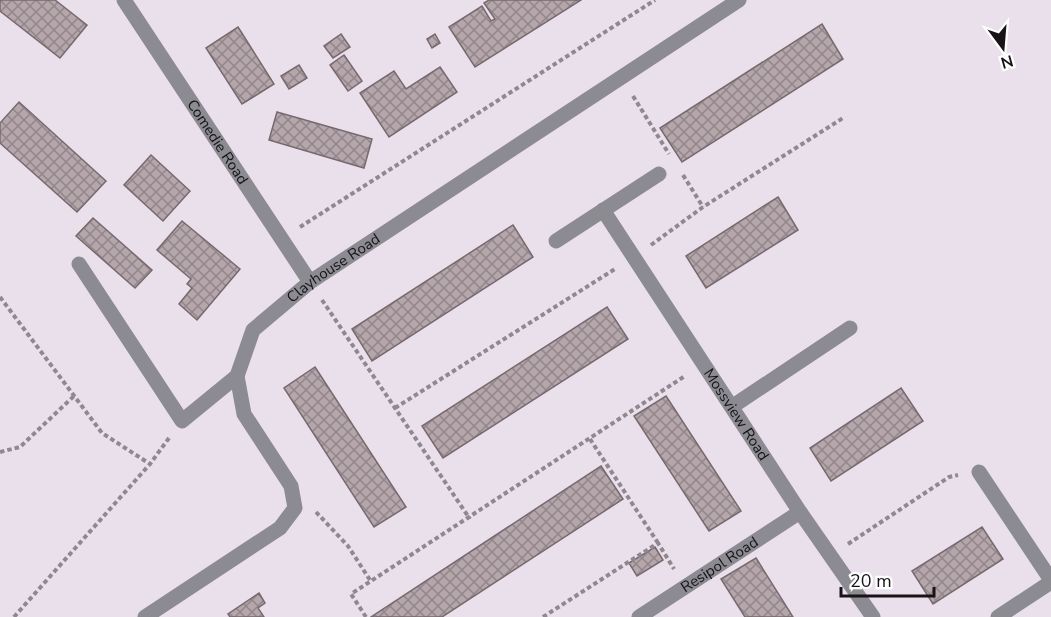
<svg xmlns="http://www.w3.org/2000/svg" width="1051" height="617" font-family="'Nunito Sans',sans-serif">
  <defs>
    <pattern id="building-cross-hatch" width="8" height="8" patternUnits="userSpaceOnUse" patternTransform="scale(1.5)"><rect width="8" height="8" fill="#b5a6ab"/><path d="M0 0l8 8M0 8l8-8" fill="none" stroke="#92868a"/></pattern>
  </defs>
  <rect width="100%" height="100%" fill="#eae0ec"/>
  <!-- building -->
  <path fill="url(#building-cross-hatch)" stroke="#77696e" stroke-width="1.5" d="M 0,0 L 55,0 L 87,25 L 60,58 L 0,11 Z
    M 489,0 L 581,0 L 475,67 L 449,27 L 482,6 L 491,21 L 495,19 L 484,3 Z
    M 822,24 L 843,59 L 682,162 L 660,128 Z
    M 238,27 L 274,84 L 242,104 L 206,48 Z
    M 341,34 L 350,47 L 333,58 L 324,46 Z
    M 435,34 L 440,43 L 432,48 L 427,39 Z
    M 344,55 L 362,81 L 348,91 L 330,65 Z
    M 299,65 L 307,78 L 289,89 L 281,76 Z
    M 440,67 L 457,92 L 389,137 L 360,93 L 394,71 L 406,89 Z
    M 19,102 L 106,181 L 77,212 L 0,143 L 0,123 Z
    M 277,112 L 372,139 L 364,168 L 269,140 Z
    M 151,155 L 190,191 L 163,221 L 124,185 Z
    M 778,197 L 798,230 L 706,288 L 686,256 Z
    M 93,218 L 152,270 L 135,288 L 76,236 Z
    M 182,221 L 240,269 L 197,320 L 179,304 L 192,288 L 187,284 L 191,279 L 157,250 Z
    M 513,225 L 533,257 L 372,361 L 352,329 Z
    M 607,307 L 628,339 L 443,458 L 422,426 Z
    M 315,367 L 406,507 L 374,527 L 284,388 Z
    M 901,388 L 923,421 L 831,481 L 810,448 Z
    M 666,396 L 741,511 L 709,531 L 634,416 Z
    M 601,466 L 623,499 L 442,617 L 371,617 Z
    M 982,527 L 1003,559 L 933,604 L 912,571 Z
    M 655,547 L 663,560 L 637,576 L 629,563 Z
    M 756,558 L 793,617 L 745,617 L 721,579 Z
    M 259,593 L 265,603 L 258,608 L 264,617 L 230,617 L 228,614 Z"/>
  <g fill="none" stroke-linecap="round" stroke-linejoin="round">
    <!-- path -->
    <path stroke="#908891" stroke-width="4" stroke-dasharray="4.5 3" stroke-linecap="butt" d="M 633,96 L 669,154
      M 683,175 L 703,207
      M 300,227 L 655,0
      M 651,245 L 703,207 L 843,118
      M 0,297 L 102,433 L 150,464
      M 322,300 L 470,519
      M 395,408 L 615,269
      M 590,439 L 658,543
      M 0,452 L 20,447 L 74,396
      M 316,512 L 348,546 L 370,580
      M 848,544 L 949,477 L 958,475
      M 14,617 L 150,464 L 169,438
      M 366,617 L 351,594 L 685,376
      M 543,617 L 658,543 L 674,569"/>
    <!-- minor -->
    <g stroke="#8b8b91" stroke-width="15">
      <path id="s1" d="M 124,0 L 310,282"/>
      <path id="s2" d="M 603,210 L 800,512 L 873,617"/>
      <path d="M 556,241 L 659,174"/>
      <path d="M 79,264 L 182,421 L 237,376"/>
      <path d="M 733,406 L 850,328"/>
      <path d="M 979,472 L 1051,580"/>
      <path id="s3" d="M 145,617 L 280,528 L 295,508 L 291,486 L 244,414 L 237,376 L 253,330 L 310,282 L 739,0"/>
      <path id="s4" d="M 639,617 L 800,512"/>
      <path d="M 998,617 L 1051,582"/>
    </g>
  </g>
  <g text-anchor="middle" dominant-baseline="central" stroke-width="4.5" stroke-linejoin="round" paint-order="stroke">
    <!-- street labels -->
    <g font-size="15" fill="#171317" stroke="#fff">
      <text stroke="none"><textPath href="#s1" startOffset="170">Comedie Road</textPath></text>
      <text stroke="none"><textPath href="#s3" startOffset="484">Clayhouse Road</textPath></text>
      <text stroke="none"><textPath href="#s2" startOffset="244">Mossview Road</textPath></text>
      <text stroke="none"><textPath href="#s4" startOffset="96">Resipol Road</textPath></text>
    </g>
  </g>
  <!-- north arrow -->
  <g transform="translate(1003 48) rotate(164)" stroke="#ffffff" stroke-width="4.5" paint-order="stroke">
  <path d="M0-4.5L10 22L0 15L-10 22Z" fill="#171317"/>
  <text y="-9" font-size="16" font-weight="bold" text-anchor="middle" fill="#171317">N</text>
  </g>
  <!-- scale -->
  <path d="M841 587v9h93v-9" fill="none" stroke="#171317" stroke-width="3"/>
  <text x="850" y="587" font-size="18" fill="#171317" stroke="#ffffff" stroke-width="4.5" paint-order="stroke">20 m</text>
</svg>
